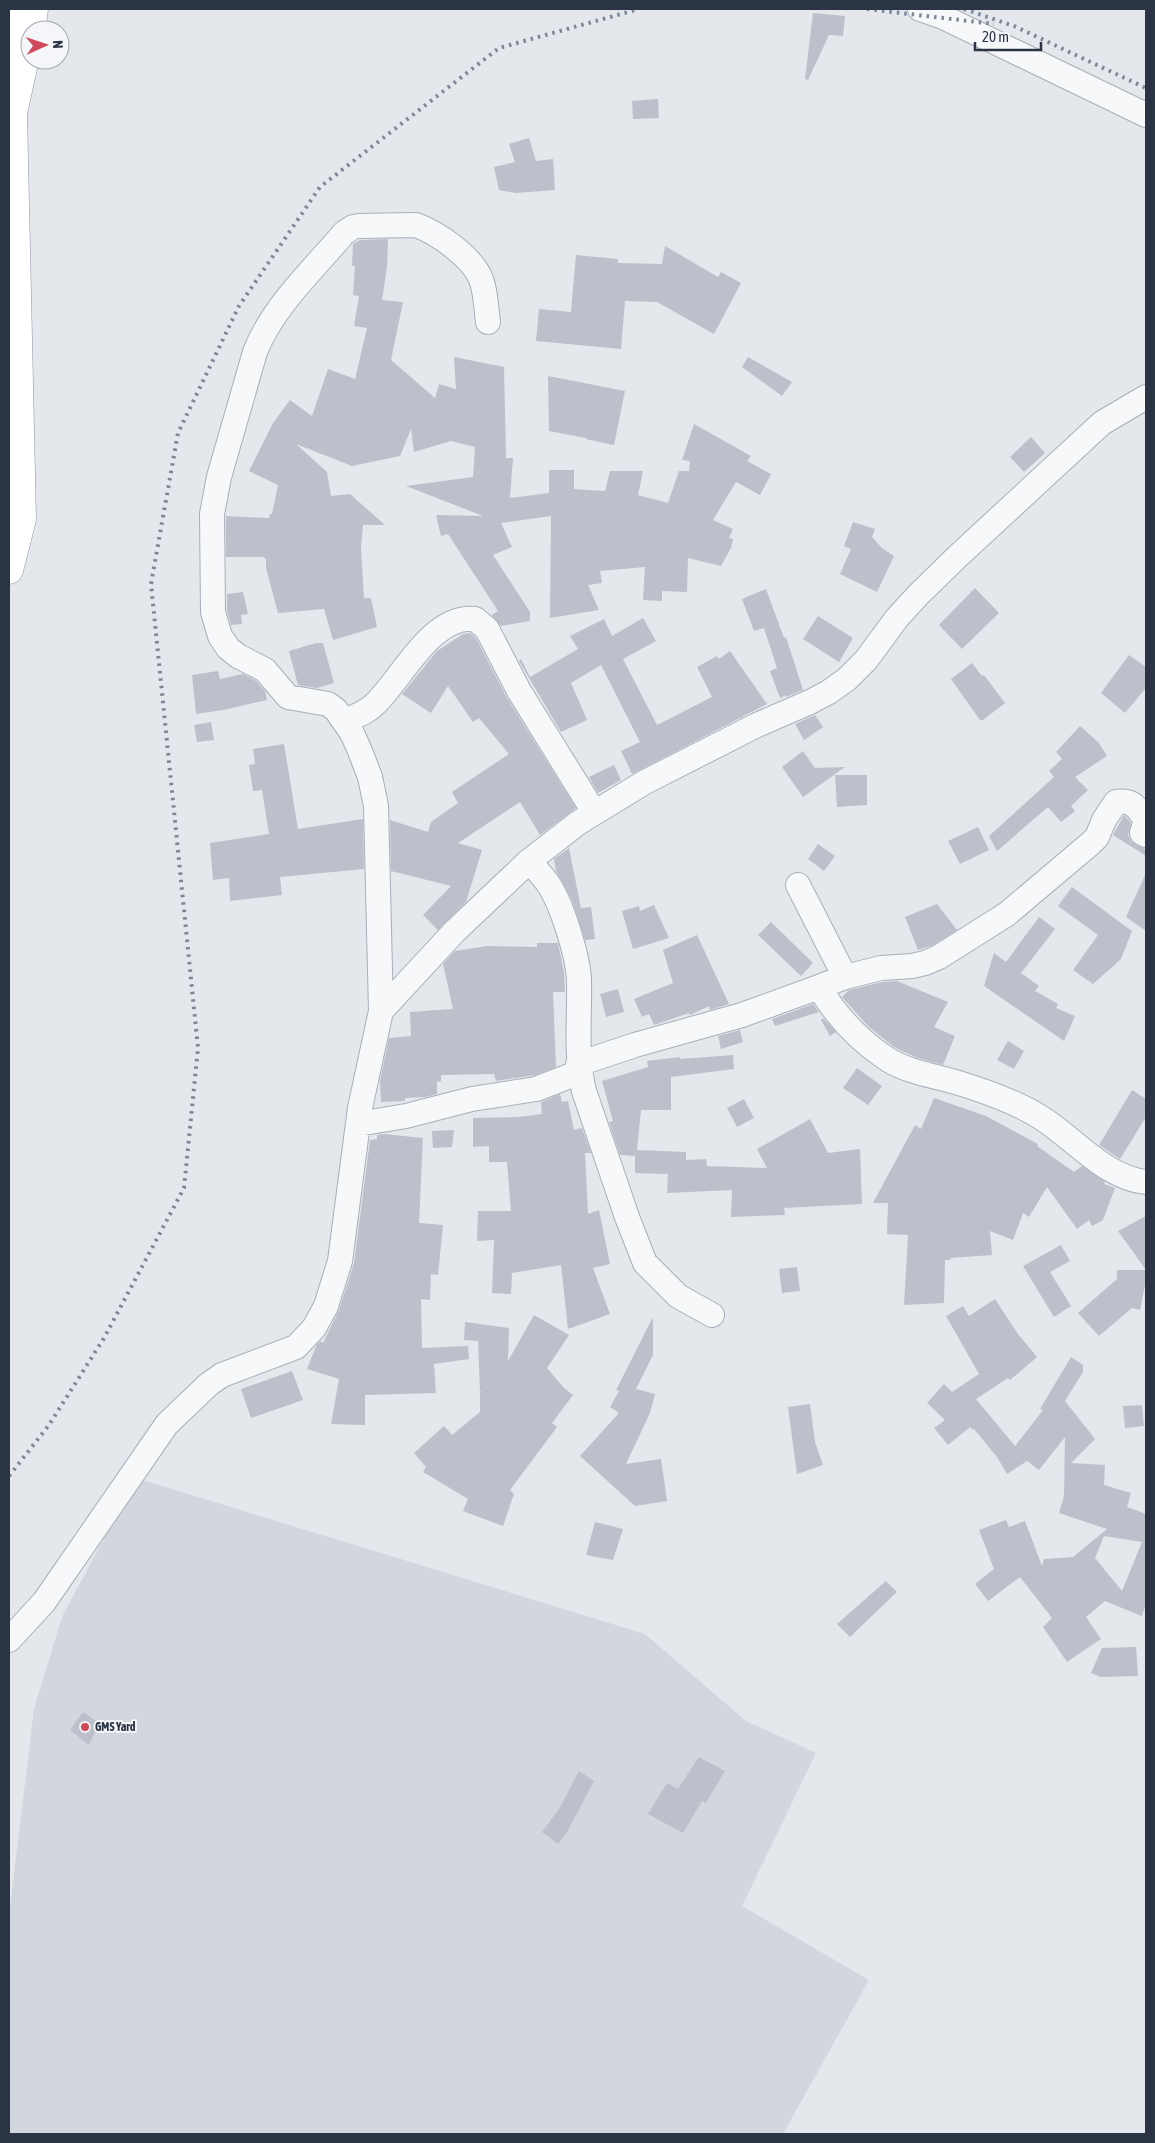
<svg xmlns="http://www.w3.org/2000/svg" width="1155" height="2143" font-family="'Asap Condensed',sans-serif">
  <rect width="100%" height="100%" fill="#e4e7ec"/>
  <!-- built -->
  <path fill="#d2d6de" d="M 136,1478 L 645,1634 L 746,1721 L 816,1753 L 742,1906 L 869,1980 L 783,2134 L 9,2134 L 9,1915 L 34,1709 L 62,1617 Z"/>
  <!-- building -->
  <path fill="#bbc0ca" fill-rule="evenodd" d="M 813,13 L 845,16 L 843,36 L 829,35 L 808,80 L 805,79 Z
    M 658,99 L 659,118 L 633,119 L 632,101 Z
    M 529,138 L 536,161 L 553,159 L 555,190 L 516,193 L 499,190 L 494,167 L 515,162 L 509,144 Z
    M 388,239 L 387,267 L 382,300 L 403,302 L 391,360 L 435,398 L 439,384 L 456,389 L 454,357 L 504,367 L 506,458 L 513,458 L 510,498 L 549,493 L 549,470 L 574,470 L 574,489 L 605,491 L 610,471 L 643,471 L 638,495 L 668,503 L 679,471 L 689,471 L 690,461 L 682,460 L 694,424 L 751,456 L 747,461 L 771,474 L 760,495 L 736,482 L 713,520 L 733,529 L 729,538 L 733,539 L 731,548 L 721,566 L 688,558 L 687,592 L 662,591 L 662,601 L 643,600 L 645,567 L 600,571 L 602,583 L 588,585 L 599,610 L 550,618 L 551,516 L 501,523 L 512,547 L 493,555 L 530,612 L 530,621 L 501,626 L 492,615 L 498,611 L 448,534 L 441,536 L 436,515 L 483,516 L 406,486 L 473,477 L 475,447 L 451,441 L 414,452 L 411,429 L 400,456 L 352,466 L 296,444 L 327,472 L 331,496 L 350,494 L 385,525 L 363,525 L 361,548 L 364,598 L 371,598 L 377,627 L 333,640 L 324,609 L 278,613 L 266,568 L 266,559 L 263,557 L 226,557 L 226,516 L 269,518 L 270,514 L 272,514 L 278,485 L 249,471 L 273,423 L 290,400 L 312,416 L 328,369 L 355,379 L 367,328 L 354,326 L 359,296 L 353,295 L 355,266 L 352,266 L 353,244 L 360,240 Z
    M 665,246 L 718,277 L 721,272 L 741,283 L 714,334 L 657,302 L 625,301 L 621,349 L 536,341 L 539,309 L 571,312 L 576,255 L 618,259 L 618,263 L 662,264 Z
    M 748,357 L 792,382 L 782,396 L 742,367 Z
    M 548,376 L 625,391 L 614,445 L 586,439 L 586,438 L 549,431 Z
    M 1031,437 L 1045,453 L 1024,472 L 1010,457 Z
    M 853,522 L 875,529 L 872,537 L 882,548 L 894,556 L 877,592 L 840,574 L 851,549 L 844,546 Z
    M 975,588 L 999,613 L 962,649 L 939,625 Z
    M 766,589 L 784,638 L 786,637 L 803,690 L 786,697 L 786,695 L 780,698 L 770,671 L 777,668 L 764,628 L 754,631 L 742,599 Z
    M 243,592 L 248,614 L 241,615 L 242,624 L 231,625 L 227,610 L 227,594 Z
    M 818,616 L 853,638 L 839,662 L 803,639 Z
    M 643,618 L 656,641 L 623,659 L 657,725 L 712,697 L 697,667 L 717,656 L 719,659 L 730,651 L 767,704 L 632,774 L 621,751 L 640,742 L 601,665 L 571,683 L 587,720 L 561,732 L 519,661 L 521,659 L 530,677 L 578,649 L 570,636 L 604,619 L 612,636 Z
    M 470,633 L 476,638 L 507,698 L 576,808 L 540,835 L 520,802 L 458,843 L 482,850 L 466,902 L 438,930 L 423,915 L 451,886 L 391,871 L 390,820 L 428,832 L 431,822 L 458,803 L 452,792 L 509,754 L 479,718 L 473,722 L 448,686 L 431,713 L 402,694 L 437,651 L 463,634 Z
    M 316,643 L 323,643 L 334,683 L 317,688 L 298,685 L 289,651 Z
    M 1129,655 L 1146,667 L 1146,688 L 1125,713 L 1101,693 Z
    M 972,663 L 982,676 L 984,675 L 1005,703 L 983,720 L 980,720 L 951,679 Z
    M 218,671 L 220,679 L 243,674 L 256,681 L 265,691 L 267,700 L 223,710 L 196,714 L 192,675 Z
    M 815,715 L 823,727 L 804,740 L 795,724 Z
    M 211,722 L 214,740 L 197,742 L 194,725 Z
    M 1080,726 L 1099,743 L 1107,756 L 1075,777 L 1088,790 L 1071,806 L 1075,811 L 1061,822 L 1048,807 L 997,851 L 989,836 L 1054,777 L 1049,771 L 1062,759 L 1056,752 Z
    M 284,744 L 298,829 L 363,819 L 364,869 L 280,877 L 282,895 L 230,901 L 229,878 L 213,880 L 210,843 L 269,834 L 262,790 L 253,791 L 249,765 L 255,764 L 253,749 Z
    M 803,751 L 815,768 L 845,767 L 803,797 L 782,767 Z
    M 614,765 L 621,780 L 598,793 L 589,777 Z
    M 835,775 L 867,775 L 867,805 L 837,807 Z
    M 1124,815 L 1131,823 L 1128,835 L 1131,841 L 1136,845 L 1146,849 L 1146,856 L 1113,835 Z
    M 978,827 L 989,850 L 960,864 L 948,841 Z
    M 818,844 L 835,856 L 824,871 L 808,859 Z
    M 569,848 L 581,908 L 591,907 L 595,939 L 585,940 L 572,900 L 556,871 L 554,859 Z
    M 1146,873 L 1146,931 L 1126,917 Z
    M 1072,887 L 1132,931 L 1121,959 L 1093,984 L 1073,970 L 1098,935 L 1058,906 Z
    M 937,904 L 957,930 L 933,945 L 918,950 L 905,917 Z
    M 654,905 L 669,938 L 633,949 L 622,911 L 639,906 L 640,911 Z
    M 1039,917 L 1055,929 L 1021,973 L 1039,986 L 1035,991 L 1058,1004 L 1056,1008 L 1075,1016 L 1064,1041 L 984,986 L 994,953 L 1006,962 Z
    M 771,922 L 813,963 L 801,976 L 758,935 Z
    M 697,935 L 729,1004 L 710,1010 L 709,1006 L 690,1015 L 689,1013 L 654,1025 L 649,1014 L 642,1017 L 634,999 L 673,983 L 663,950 Z
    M 537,943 L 558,943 L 564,972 L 565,992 L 553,992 L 556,1067 L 535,1075 L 496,1081 L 494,1074 L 441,1075 L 441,1081 L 437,1082 L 437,1094 L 426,1097 L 405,1098 L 405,1101 L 381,1102 L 380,1081 L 389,1038 L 411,1036 L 410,1012 L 453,1009 L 443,964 L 455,951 L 487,946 L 537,947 Z
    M 897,981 L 948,1002 L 934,1027 L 955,1036 L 943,1065 L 915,1057 L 894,1047 L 868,1026 L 842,997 L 849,990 L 883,982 Z
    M 618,989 L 624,1012 L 606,1017 L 600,994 Z
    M 813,1004 L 819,1012 L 775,1026 L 772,1019 Z
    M 823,1018 L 836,1032 L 830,1036 L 821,1020 Z
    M 740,1030 L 743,1042 L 721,1049 L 718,1036 Z
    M 1008,1041 L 1024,1051 L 1014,1069 L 997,1060 Z
    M 733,1055 L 734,1069 L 671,1077 L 671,1110 L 641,1110 L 637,1150 L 686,1152 L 686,1160 L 706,1159 L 707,1166 L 767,1168 L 757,1149 L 810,1119 L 828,1153 L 860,1149 L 862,1204 L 784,1208 L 785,1215 L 731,1217 L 732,1190 L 667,1193 L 668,1174 L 635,1173 L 635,1156 L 620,1155 L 609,1122 L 613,1121 L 602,1081 L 648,1067 L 647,1061 L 680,1057 L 680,1059 Z
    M 857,1068 L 882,1086 L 868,1105 L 843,1088 Z
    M 1132,1090 L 1146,1099 L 1146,1117 L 1120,1159 L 1099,1145 Z
    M 560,1094 L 562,1102 L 568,1101 L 574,1130 L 582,1128 L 591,1153 L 585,1153 L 588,1214 L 599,1210 L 610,1264 L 593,1268 L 610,1314 L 568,1329 L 561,1265 L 512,1273 L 511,1294 L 492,1293 L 494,1240 L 477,1241 L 478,1211 L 511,1211 L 507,1162 L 489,1162 L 489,1146 L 473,1147 L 473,1118 L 518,1117 L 542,1114 L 541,1102 Z
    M 934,1098 L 986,1116 L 1038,1144 L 1037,1146 L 1074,1172 L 1082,1166 L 1105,1182 L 1104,1184 L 1115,1188 L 1103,1220 L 1092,1226 L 1089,1220 L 1077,1229 L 1047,1187 L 1029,1217 L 1023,1213 L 1013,1240 L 990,1231 L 992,1255 L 950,1258 L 951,1260 L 945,1260 L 944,1303 L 904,1305 L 908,1235 L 887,1234 L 888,1203 L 873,1203 L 915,1125 L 921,1129 Z
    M 744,1099 L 754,1118 L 737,1127 L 727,1108 Z
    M 454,1130 L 452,1147 L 433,1148 L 432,1131 Z
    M 384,1134 L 423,1138 L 419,1223 L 443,1225 L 438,1275 L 431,1274 L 430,1300 L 421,1299 L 422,1348 L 468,1346 L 469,1359 L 434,1364 L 436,1393 L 365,1395 L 365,1425 L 331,1424 L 339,1379 L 307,1369 L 317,1344 L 321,1341 L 323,1343 L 339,1310 L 354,1263 L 370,1140 L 377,1139 L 377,1135 Z
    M 1146,1216 L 1146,1280 L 1140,1310 L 1132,1308 L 1099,1336 L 1078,1313 L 1117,1279 L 1117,1270 L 1146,1270 L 1118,1231 Z
    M 1061,1245 L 1070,1261 L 1050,1272 L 1071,1306 L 1054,1317 L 1023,1266 Z
    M 797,1267 L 800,1291 L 782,1293 L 779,1269 Z
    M 995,1299 L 1018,1334 L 1037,1357 L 1010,1380 L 1008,1378 L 976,1399 L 1015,1446 L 1043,1410 L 1040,1409 L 1071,1357 L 1083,1365 L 1083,1372 L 1065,1401 L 1095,1439 L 1071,1463 L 1105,1465 L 1104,1485 L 1131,1493 L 1127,1507 L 1146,1514 L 1146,1605 L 1142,1615 L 1144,1617 L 1105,1601 L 1086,1617 L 1101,1639 L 1067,1662 L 1043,1627 L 1052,1618 L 1020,1577 L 988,1601 L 975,1584 L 994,1569 L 979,1530 L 1006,1520 L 1009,1527 L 1025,1521 L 1042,1566 L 1044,1559 L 1073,1557 L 1107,1529 L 1059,1513 L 1064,1496 L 1065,1437 L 1039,1470 L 1027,1461 L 1007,1474 L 997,1457 L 974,1429 L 973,1430 L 970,1427 L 948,1445 L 934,1428 L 945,1420 L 927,1403 L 944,1384 L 952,1392 L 979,1374 L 946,1316 L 963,1306 L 969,1316 ZM 1104,1536 L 1142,1542 L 1122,1591 L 1095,1558 Z
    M 534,1315 L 569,1335 L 547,1368 L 564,1388 L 573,1395 L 552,1423 L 557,1427 L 510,1490 L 514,1494 L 503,1526 L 463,1511 L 468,1499 L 423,1472 L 426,1467 L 414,1453 L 444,1426 L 452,1435 L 480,1412 L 480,1393 L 481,1391 L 480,1391 L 478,1341 L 464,1340 L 465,1322 L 509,1328 L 508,1361 Z
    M 653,1317 L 653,1355 L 636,1389 L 655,1394 L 650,1413 L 626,1464 L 661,1459 L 667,1501 L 635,1506 L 580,1456 L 619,1413 L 610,1407 L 619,1391 L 616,1390 Z
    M 292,1371 L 303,1400 L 251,1418 L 241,1389 Z
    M 810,1404 L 815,1442 L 823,1465 L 797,1474 L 788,1407 Z
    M 1142,1405 L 1144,1426 L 1125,1428 L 1123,1406 Z
    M 595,1522 L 623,1529 L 613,1560 L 586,1555 Z
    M 886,1581 L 897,1592 L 850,1637 L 837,1624 Z
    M 1136,1647 L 1138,1676 L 1101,1677 L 1091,1673 L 1102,1648 Z
    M 83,1712 L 99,1723 L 89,1745 L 70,1730 Z
    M 699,1757 L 725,1771 L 706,1803 L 702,1801 L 683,1833 L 648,1814 L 667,1783 L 678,1789 Z
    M 579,1771 L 594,1781 L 567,1832 L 558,1844 L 542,1832 L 559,1809 Z"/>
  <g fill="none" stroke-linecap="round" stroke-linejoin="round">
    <!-- minor casing -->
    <g stroke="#a9aeb7" stroke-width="26">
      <path id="minor" d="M 920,9 L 943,17 L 1146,115
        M 345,721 C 356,716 366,713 375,704 C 401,680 431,614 475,619 L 487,629 L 519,691 L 594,812
        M 529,861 C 536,869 543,876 549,885 C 562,905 578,956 579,980 C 580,1018 575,1053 584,1091 L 627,1217 L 645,1263 L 678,1296 L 712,1315
        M 798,885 L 845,977
        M 819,987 L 845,977 L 881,968 L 912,966 L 925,963 L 939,957 L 1007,914 L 1091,843 L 1097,837 L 1104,820 L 1116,802 C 1133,799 1137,808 1146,820 L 1142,833 L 1146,835
        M 381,1011 L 454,932 L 529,861 L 578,823 L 645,782 L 757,725 L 810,702 L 829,692 L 847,679 L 866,660 L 897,618 L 918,595 L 958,556 L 1102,423 L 1146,397
        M 578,1064 L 635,1045 L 742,1015 L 819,987 C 836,1016 860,1041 887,1059 C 906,1071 930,1075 952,1081 C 979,1089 1016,1102 1040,1117 C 1074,1138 1105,1178 1146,1182
        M 358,1124 L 406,1116 L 472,1099 L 536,1089 L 580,1072
        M 9,1640 L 44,1602 L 167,1424 L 209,1384 L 222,1375 L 296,1347 L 314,1328 L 326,1306 L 340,1261 L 360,1108 L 381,1011 L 376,806 L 370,777 L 360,751 L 352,733 L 336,710 L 328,704 L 288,697 L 265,670 L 238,656 L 228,648 L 220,636 L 213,612 L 212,514 L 219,477 L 255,352 C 273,306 313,270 344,233 L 353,227 L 359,226 L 416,225 C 438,233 472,257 481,279 C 486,292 486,308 488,322"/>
    </g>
    <!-- highway casing -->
    <g stroke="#8b94a3" stroke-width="29">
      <path id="highway" d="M 9,9 L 12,72
        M 31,30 L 34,9
        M 9,570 L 22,519 L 13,113 L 30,35"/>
    </g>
    <!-- minor -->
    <use href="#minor" stroke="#f7f8fa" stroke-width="24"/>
    <!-- highway -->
    <use href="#highway" stroke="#fff" stroke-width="28"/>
    <!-- rail -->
    <path stroke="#7d8696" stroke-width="4" stroke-dasharray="2.5 5" stroke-linecap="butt" d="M 867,9 L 994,24
      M 964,9 L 1014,26 L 1146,88
      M 9,1476 L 49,1425 L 104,1338 L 184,1188 L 198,1048 L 151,584 L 178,433 L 239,306 L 320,187 L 499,48 L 639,9"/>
  </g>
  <!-- markers -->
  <circle fill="#d1495b" stroke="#f4f6f9" stroke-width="2" cx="85" cy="1727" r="5"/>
  <g text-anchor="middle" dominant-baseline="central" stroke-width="4" stroke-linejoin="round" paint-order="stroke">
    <!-- poi labels -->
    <g font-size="12" font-weight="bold" fill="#2b3445" stroke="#f4f6f9" text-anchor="start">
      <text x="95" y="1727">GMS Yard</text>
    </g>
  </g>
  <!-- border -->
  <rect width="1155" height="2143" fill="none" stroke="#2b3445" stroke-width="20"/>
  <!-- north arrow -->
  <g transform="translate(45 45) rotate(87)"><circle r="24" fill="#f4f6f9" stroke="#a4a8b1"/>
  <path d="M0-4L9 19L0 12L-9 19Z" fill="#d1495b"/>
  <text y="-8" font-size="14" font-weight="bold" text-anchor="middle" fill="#2b3445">N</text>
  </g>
  <!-- scale -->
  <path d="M975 42v8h66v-8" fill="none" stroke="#2b3445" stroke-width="2.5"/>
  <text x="982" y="42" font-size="15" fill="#2b3445" stroke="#f4f6f9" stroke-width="4" paint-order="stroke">20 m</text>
</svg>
